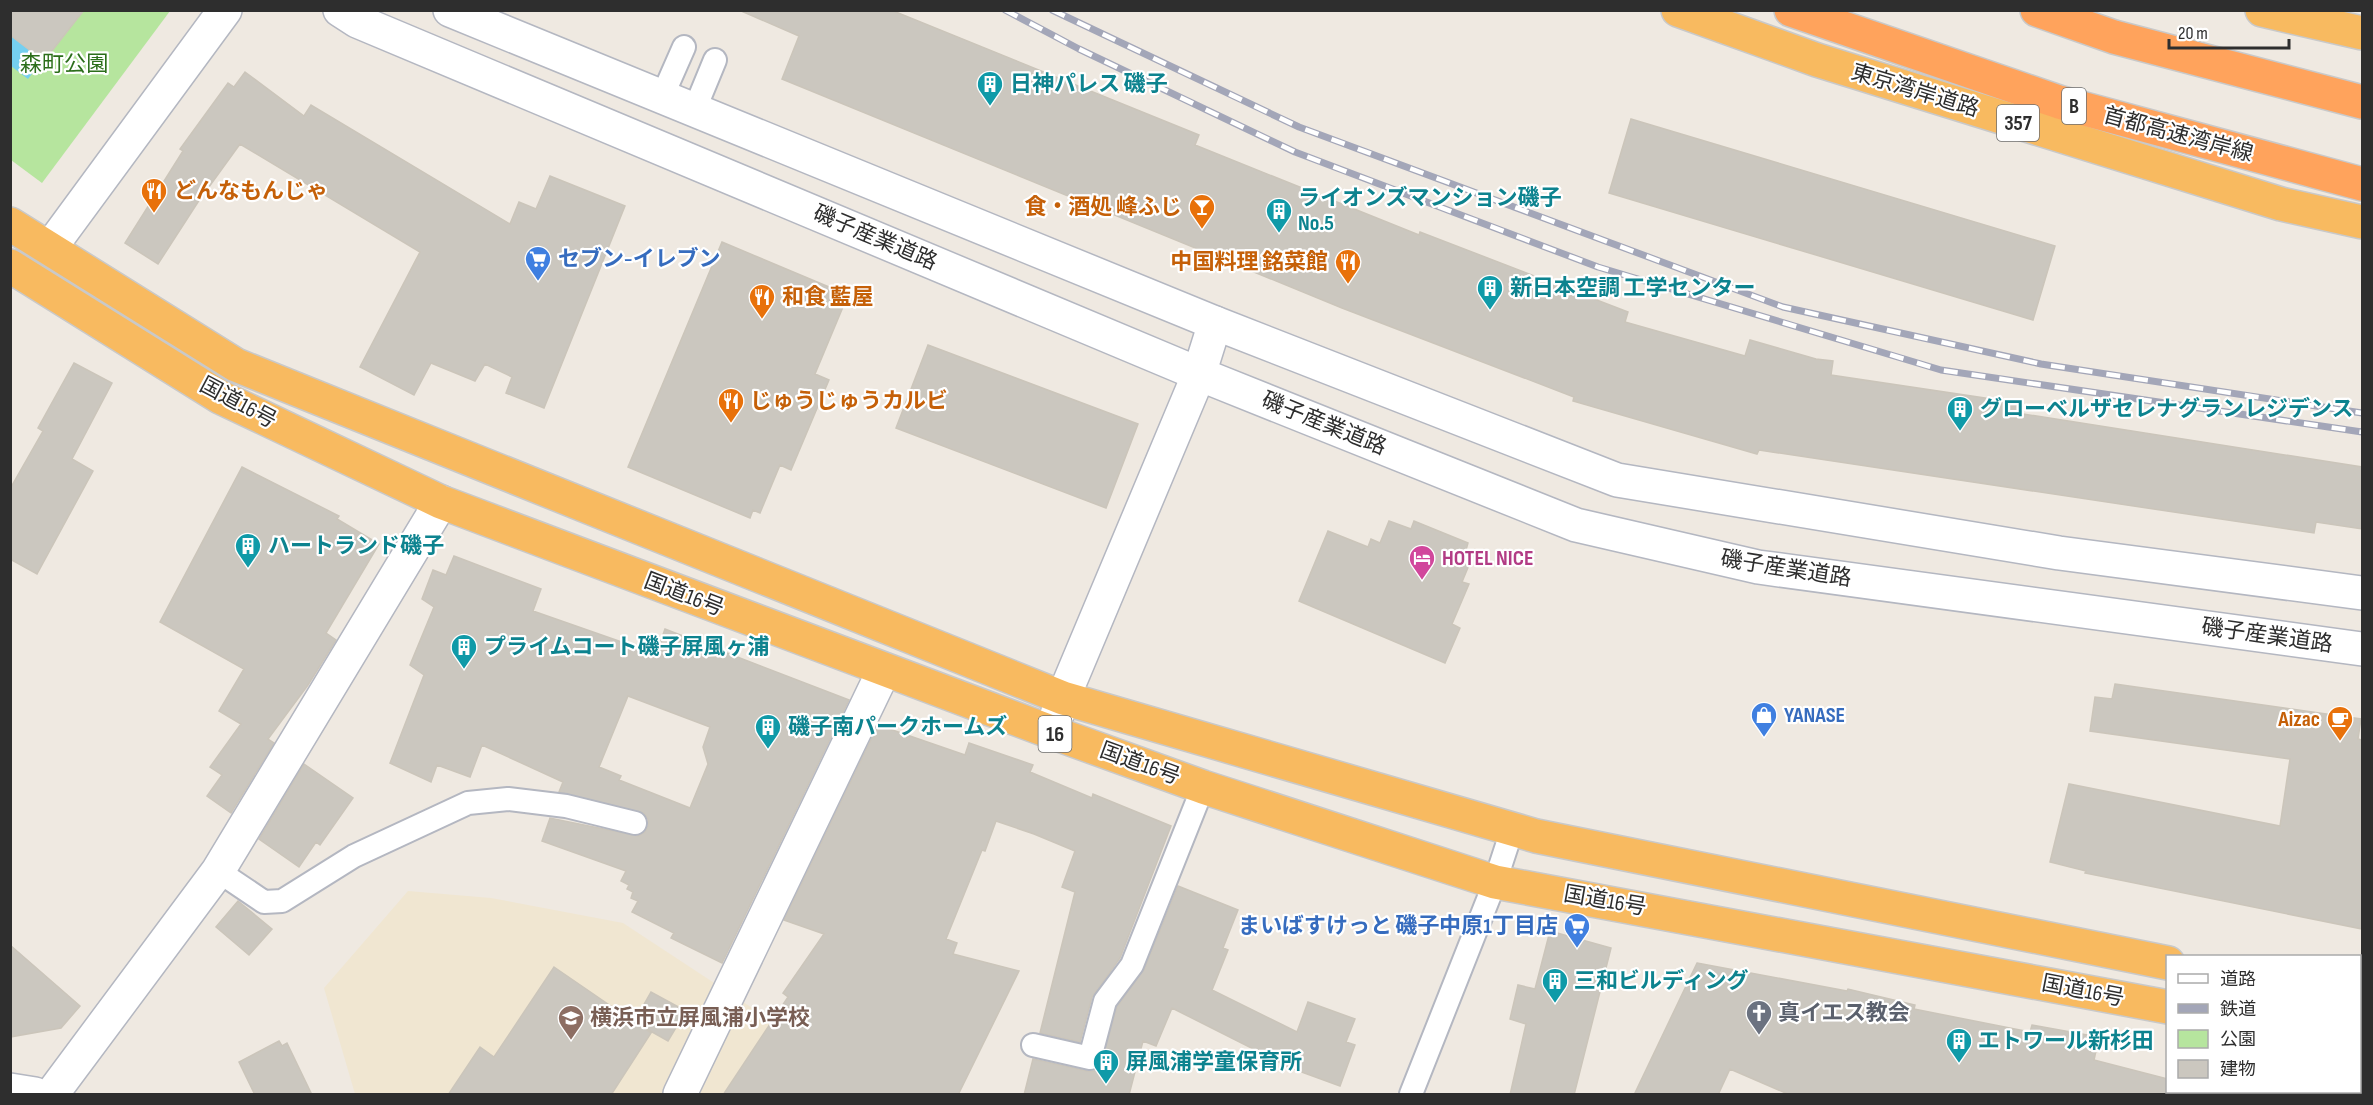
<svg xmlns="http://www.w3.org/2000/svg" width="2373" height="1105" font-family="'Sofia Sans Condensed','Noto Sans JP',sans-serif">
  <rect width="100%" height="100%" fill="#efe9e1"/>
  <!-- education -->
  <path fill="#f0e6d1" d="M 408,891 L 491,898 L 623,923 L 883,1094 L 355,1094 L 324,988 Z"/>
  <!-- green -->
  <path fill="#b6e59e" d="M 10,11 L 170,11 L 42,183 L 11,160 Z"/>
  <!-- water -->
  <path fill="#75cff0" d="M 10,11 L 79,11 L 28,79 L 11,66 Z"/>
  <!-- building -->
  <path fill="#cbc7bf" stroke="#cbc5ba" stroke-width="1.5" fill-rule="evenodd" d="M 10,10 L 84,10 L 44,61 L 10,35 Z
    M 739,10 L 891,10 L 1199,135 L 1195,145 L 1419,235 L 1420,232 L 1628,312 L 1625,322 L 1745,356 L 1750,340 L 1816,359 L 1833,361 L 1831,375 L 2018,403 L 2017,413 L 2362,467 L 2362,529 L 2316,522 L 2314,533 L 1759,450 L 1757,454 L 1573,401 L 1574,397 L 1342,308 L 782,79 L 799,36 Z
    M 245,72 L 304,116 L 311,105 L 510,224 L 519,202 L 536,209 L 550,176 L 625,206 L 544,408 L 506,393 L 512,377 L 485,364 L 475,381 L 431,363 L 414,395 L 360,367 L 420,252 L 240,144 L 198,202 L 158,264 L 125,243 L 183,151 L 180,149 L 228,83 L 234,87 Z
    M 1631,119 L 2055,246 L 2033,320 L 1609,193 Z
    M 722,242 L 848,295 L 815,374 L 829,380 L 791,470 L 780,465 L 760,513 L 753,510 L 750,518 L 628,467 Z
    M 928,345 L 1138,424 L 1106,508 L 896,428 Z
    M 74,363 L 112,383 L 72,459 L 93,471 L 37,574 L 10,559 L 10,489 L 43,431 L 38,428 Z
    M 242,467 L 339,516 L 337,519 L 379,544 L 326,633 L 336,640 L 308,685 L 268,739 L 274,743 L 231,813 L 207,796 L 222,775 L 210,767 L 241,724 L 219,711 L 244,669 L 160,622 Z
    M 1389,521 L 1411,529 L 1414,521 L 1468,543 L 1466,550 L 1474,553 L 1462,582 L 1469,584 L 1452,624 L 1460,628 L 1445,663 L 1299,601 L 1328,531 L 1368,547 L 1371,539 L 1380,543 Z
    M 454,556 L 541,589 L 533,611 L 656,654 L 665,629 L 849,700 L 722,963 L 671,938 L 674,933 L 632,912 L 638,901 L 631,898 L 633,892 L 627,889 L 629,885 L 621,881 L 626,871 L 542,841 L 550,818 L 638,836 L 645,832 L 648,826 L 648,819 L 644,813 L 559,792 L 563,782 L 482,745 L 470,777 L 437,765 L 431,782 L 390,763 L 424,675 L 410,665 L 434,607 L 422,599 L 433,570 L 446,575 ZM 628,696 L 710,727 L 703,747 L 708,764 L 690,808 L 619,780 L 621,776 L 599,767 Z
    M 2115,684 L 2361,719 L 2358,739 L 2362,740 L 2362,929 L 2085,873 L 2086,871 L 2050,862 L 2069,784 L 2280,826 L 2290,759 L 2090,731 L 2095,697 L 2112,699 Z
    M 878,725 L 965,755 L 969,743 L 1033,765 L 1030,772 L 1092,798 L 1093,794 L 1171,826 L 1120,958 L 1092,997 L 1080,1042 L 1040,1033 L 1075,892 L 1062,887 L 1075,851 L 1034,834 L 996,821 L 985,851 L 982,850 L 946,939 L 957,943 L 953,954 L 1019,971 L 958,1095 L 723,1095 L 788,997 L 783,993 L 824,934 L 784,920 Z
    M 304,764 L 353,798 L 320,845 L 316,842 L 299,867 L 259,839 Z
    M 1178,886 L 1238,910 L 1223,948 L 1228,950 L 1212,990 L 1297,1032 L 1308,1002 L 1355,1019 L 1346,1042 L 1355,1045 L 1340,1086 L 1285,1066 L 1285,1065 L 1172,1008 L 1156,1046 L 1143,1041 L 1129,1095 L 1024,1095 L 1033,1059 L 1087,1071 L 1094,1071 L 1100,1067 L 1117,1007 L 1144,970 Z
    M 238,901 L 272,929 L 249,955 L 216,927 Z
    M 1550,931 L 1611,948 L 1574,1095 L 1510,1095 L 1526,1024 L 1510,1019 L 1518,985 L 1535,989 Z
    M 10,945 L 80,1006 L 61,1028 L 10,1037 Z
    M 1697,963 L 1847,991 L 1848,989 L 1915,1005 L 1914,1009 L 2030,1032 L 2032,1025 L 2099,1037 L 2094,1060 L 2168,1079 L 2168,1092 L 2184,1092 L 2183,1095 L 1790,1095 L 1730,1069 L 1718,1095 L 1634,1095 Z
    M 554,967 L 634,1022 L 651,992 L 686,1011 L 668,1041 L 638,1024 L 651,1033 L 611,1095 L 448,1095 L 480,1047 L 494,1057 Z
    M 279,1041 L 282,1046 L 287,1043 L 312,1095 L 255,1095 L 239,1062 Z"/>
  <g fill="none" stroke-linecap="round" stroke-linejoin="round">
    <!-- service casing -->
    <g stroke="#b4b7c1" stroke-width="26">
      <path id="service" d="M 662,97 L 684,47
        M 694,111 L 715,60
        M 218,871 L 264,902 L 282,901 L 354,856 L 468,803 L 508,799 L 566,806 L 635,823
        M 1033,1045 L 1090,1058 L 1105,1001 L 1132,965 L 1203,787
        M 1411,1094 L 1495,882 L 1512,830
        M 2314,1094 L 2314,1092"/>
    </g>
    <!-- minor casing -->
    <g stroke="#b4b7c1" stroke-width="36">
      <path id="minor" d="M 50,248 L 225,10
        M 1051,732 L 1063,698 L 1199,374 L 1215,323
        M 10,1090 L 35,1094
        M 52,1094 L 218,871 L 441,502
        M 680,1094 L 884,670"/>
    </g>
    <!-- tertiary casing -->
    <g stroke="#b4b7c1" stroke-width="36">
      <path id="tertiary" d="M 340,10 L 357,21 L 1199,374 L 1576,525 L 1758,567 L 2362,649
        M 450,10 L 1215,323 L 1617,480 L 2059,553 L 2362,593"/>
    </g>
    <!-- trunk casing -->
    <g stroke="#c9c9c9" stroke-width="36">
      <path id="trunk" d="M 1678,10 L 1817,60 L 2281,204 L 2362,222
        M 2262,10 L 2362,33
        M 10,224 L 236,365 L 1063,698 L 1536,836 L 2168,963
        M 10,266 L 220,397 L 441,502 L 1051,732 L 1203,787 L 1495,882 L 2168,1007
        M 2360,1002 L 2362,1002
        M 2360,1042 L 2362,1043"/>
    </g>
    <!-- motorway casing -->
    <g stroke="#c9c9c9" stroke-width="36">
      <path id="motorway" d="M 1791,10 L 2059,102 L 2362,184
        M 2037,10 L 2114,37 L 2362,102"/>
    </g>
    <!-- service -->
    <use href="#service" stroke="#fff" stroke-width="22"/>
    <!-- minor -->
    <use href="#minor" stroke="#fff" stroke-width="33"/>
    <!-- tertiary -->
    <use href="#tertiary" stroke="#fff" stroke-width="33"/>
    <!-- trunk -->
    <use href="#trunk" stroke="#f8ba60" stroke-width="33"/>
    <!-- motorway -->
    <use href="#motorway" stroke="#ffa35c" stroke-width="33"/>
    <!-- rail casing -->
    <g stroke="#a3a6b8" stroke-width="7">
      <path id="rail" d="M 1005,10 L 1079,49 L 1295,152 L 1598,267 L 1941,370 L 2362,432
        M 1052,10 L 1299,127 L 1783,307 L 2041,364 L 2362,413"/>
    </g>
    <!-- rail -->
    <use href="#rail" stroke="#fff" stroke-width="4.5" stroke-dasharray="14" stroke-linecap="butt"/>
  </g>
  <!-- icons -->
  <defs>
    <g id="building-pin" transform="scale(1.35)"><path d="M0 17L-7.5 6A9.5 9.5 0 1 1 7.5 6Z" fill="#0f9aa8" stroke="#fff"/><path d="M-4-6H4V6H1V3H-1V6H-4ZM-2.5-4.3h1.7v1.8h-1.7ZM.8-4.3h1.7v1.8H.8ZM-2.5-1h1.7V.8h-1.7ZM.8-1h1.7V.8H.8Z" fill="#fff"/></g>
    <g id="restaurant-pin" transform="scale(1.35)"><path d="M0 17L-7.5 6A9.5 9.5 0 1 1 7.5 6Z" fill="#e8710a" stroke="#fff"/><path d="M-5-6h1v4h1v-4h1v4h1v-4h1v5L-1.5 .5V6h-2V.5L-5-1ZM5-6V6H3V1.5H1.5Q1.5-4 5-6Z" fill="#fff"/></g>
    <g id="bar-pin" transform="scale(1.35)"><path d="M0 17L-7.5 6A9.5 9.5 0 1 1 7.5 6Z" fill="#e8710a" stroke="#fff"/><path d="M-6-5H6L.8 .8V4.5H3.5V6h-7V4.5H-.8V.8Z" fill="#fff"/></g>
    <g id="supermarket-pin" transform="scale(1.35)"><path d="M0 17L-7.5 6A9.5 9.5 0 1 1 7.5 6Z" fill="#3f7fe0" stroke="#fff"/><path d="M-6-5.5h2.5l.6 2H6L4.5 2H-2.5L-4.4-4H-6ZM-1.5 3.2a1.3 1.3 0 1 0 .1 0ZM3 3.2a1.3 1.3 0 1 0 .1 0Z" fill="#fff"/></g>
    <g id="hotel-pin" transform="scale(1.35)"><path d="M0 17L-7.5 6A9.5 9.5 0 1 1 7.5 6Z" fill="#d1479c" stroke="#fff"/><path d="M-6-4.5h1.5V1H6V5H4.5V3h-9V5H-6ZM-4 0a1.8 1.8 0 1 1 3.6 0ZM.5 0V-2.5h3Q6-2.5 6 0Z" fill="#fff"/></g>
    <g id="shop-pin" transform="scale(1.35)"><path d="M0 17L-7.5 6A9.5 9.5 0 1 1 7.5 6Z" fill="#3f7fe0" stroke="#fff"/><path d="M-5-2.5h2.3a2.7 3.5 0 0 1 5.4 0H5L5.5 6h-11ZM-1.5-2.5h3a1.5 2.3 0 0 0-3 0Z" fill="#fff"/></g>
    <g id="cafe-pin" transform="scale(1.35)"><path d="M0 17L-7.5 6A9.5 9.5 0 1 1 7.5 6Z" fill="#e8710a" stroke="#fff"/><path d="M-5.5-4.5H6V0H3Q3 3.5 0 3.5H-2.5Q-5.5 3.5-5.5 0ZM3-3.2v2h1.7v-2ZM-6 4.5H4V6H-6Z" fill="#fff"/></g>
    <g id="church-pin" transform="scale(1.35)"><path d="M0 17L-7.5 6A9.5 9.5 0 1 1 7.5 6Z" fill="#6b7280" stroke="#fff"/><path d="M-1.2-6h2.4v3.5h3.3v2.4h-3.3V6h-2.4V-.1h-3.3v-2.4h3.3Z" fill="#fff"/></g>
    <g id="school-pin" transform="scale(1.35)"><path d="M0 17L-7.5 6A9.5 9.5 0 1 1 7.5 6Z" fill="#8d6e63" stroke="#fff"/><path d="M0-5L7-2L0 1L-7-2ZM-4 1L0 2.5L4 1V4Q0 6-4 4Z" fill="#fff"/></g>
  </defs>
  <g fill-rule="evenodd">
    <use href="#building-pin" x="990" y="84"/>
    <use href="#restaurant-pin" x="154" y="191"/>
    <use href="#bar-pin" x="1202" y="207"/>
    <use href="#building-pin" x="1279" y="211"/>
    <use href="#supermarket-pin" x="538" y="259"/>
    <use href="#restaurant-pin" x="1348" y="262"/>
    <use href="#building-pin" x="1490" y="288"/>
    <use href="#restaurant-pin" x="762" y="297"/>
    <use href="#restaurant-pin" x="731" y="401"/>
    <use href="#building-pin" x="1960" y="409"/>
    <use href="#building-pin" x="248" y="546"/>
    <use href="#hotel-pin" x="1422" y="558"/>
    <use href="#building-pin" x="464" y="647"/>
    <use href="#shop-pin" x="1764" y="715"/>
    <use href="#cafe-pin" x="2340" y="719"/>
    <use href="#building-pin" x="768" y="727"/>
    <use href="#supermarket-pin" x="1577" y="926"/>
    <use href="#building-pin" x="1555" y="981"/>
    <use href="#church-pin" x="1759" y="1013"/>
    <use href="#school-pin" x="571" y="1018"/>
    <use href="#building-pin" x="1959" y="1041"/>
    <use href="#building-pin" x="1106" y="1062"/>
  </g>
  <g text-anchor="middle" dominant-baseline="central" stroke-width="4.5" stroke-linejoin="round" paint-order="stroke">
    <!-- shield labels -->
    <g fill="#fff" stroke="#6d6d6d" stroke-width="1.5">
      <rect x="2062" y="88" width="24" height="36" rx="4.5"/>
      <rect x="1997" y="105" width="42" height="36" rx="4.5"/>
      <rect x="1038.5" y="716" width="33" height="36" rx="4.5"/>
    </g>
    <g font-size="21" font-weight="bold" fill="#2e2e2e">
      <text x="2074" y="106">B</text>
      <text x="2018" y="123">357</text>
      <text x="1055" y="734">16</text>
    </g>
    <!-- park labels -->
    <g font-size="22" fill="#2c6e1b" stroke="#fff">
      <text x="64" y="64">森町公園</text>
    </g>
    <!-- culture labels -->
    <g font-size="22" font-weight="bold" fill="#0d838f" stroke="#fff" text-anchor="start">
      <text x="1010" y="84">日神パレス 磯子</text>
      <text x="1298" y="198">ライオンズマンション磯子<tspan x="1298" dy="25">No.5</tspan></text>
      <text x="1510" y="288">新日本空調 工学センター</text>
      <text x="1980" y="409">グローベルザセレナグランレジデンス</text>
      <text x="268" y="546">ハートランド磯子</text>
      <text x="484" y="647">プライムコート磯子屏風ヶ浦</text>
      <text x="788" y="727">磯子南パークホームズ</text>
      <text x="1574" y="981">三和ビルディング</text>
      <text x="1978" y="1041">エトワール新杉田</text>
      <text x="1126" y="1062">屏風浦学童保育所</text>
    </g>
    <!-- street labels -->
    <g font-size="22" fill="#2e2e2e" stroke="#fff">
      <text transform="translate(1915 91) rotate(17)">東京湾岸道路</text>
      <text transform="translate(2178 135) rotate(15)">首都高速湾岸線</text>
      <text transform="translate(875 238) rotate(23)">磯子産業道路</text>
      <text transform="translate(238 403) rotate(28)">国道16号</text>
      <text transform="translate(1324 424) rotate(22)">磯子産業道路</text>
      <text transform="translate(1786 569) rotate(9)">磯子産業道路</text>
      <text transform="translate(684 595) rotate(21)">国道16号</text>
      <text transform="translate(2267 636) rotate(8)">磯子産業道路</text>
      <text transform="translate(1140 764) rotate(20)">国道16号</text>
      <text transform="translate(1605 901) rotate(10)">国道16号</text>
      <text transform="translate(2083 991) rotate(11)">国道16号</text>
    </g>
    <!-- food labels -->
    <g font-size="22" font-weight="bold" fill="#c56008" stroke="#fff" text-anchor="start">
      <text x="174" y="191">どんなもんじゃ</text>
      <text x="1182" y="207" text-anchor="end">食・酒処 峰ふじ</text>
      <text x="1328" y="262" text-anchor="end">中国料理 銘菜館</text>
      <text x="782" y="297">和食 藍屋</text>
      <text x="750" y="401">じゅうじゅうカルビ</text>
      <text x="2320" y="719" text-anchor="end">Aizac</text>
    </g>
    <!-- shop labels -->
    <g font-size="22" font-weight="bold" fill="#366cbe" stroke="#fff" text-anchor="start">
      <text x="558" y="259">セブン-イレブン</text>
      <text x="1784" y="715">YANASE</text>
      <text x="1558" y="926" text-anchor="end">まいばすけっと 磯子中原1丁目店</text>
    </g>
    <!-- hotel labels -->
    <g font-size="22" font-weight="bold" fill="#b23c85" stroke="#fff" text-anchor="start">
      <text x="1442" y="558">HOTEL NICE</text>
    </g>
    <!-- worship labels -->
    <g font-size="22" font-weight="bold" fill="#5b616d" stroke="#fff" text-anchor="start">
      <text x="1778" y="1013">真イエス教会</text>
    </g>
    <!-- education labels -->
    <g font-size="22" font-weight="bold" fill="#785e54" stroke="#fff" text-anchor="start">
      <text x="590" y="1018">横浜市立屏風浦小学校</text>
    </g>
  </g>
  <!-- border -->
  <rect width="2373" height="1105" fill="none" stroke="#2e2e2e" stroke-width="24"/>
  <!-- legend -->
  <rect x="2166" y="955" width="195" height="138" fill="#ffffff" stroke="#ababab" stroke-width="1.5"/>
  <rect x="2178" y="974" width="30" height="9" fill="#ffffff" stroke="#ababab" stroke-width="1.5"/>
  <text x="2220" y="985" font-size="18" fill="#2e2e2e">道路</text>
  <rect x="2178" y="1004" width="30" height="9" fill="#a3a6b8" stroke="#ababab" stroke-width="1.5"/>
  <text x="2220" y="1015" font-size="18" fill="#2e2e2e">鉄道</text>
  <rect x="2178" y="1030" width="30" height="18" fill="#b6e59e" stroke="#ababab" stroke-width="1.5"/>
  <text x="2220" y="1045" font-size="18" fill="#2e2e2e">公園</text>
  <rect x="2178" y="1060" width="30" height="18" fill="#cbc7bf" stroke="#ababab" stroke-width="1.5"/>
  <text x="2220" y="1075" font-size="18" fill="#2e2e2e">建物</text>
  <!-- scale -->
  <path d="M2169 39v9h120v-9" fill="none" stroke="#2e2e2e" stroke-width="3"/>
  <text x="2178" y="39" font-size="18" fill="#2e2e2e" stroke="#ffffff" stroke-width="4.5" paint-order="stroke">20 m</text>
</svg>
